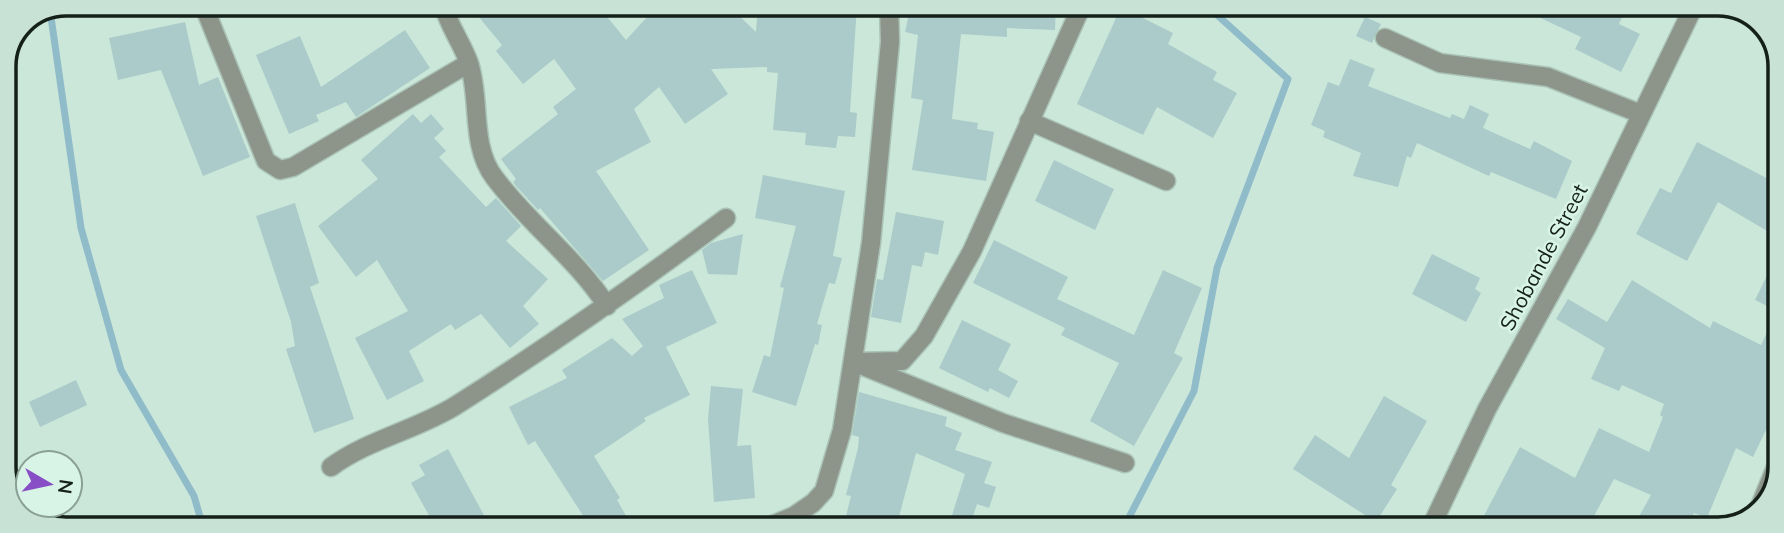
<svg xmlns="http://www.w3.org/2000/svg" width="1784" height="533" font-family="Mulish,sans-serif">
  <rect width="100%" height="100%" fill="#cbe7d9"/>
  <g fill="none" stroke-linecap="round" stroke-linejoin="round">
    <!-- stream -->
    <path stroke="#90bcca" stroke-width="7" d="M 50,10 L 81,228 L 121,370 L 194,496 L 203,527
      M 1123,529 L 1194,391 L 1217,268 L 1288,79 L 1206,5"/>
  </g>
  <!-- building -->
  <path fill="#aacbc9" d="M 468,4 L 588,4 L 598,17 L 604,13 L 626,40 L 659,4 L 727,4 L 756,32 L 758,4 L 857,5 L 850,112 L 857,113 L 855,137 L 838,136 L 836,148 L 805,145 L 806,133 L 773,130 L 778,73 L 767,72 L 767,67 L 711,69 L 728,94 L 685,124 L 659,87 L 634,109 L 651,142 L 596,171 L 649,250 L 603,281 L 540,208 L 538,210 L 516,186 L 513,182 L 516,179 L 501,159 L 558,114 L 553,107 L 576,89 L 554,59 L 523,84 L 496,51 L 502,45 Z
    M 911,5 L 1056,5 L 1055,30 L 1007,28 L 1007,37 L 961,34 L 952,119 L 978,123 L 977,129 L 994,132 L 986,181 L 912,170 L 923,100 L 911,98 L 918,35 L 905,32 Z
    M 1513,5 L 1604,6 L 1623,15 L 1619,24 L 1640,34 L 1621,72 L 1575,49 L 1581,37 Z
    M 1121,7 L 1173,33 L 1168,44 L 1217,72 L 1213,80 L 1237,93 L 1213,138 L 1157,107 L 1143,135 L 1077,104 Z
    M 1365,17 L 1381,24 L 1372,43 L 1356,36 Z
    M 185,22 L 199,85 L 218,77 L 250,157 L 203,176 L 161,70 L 118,80 L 109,38 Z
    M 405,30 L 430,68 L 356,117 L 346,102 L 316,115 L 319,121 L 289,134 L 256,55 L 300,36 L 321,87 Z
    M 1350,59 L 1375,69 L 1368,86 L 1450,118 L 1452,114 L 1464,119 L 1470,105 L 1489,114 L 1483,128 L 1530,149 L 1534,141 L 1572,161 L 1556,199 L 1491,172 L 1489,176 L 1417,143 L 1411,158 L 1407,156 L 1398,187 L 1353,176 L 1361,153 L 1323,137 L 1325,131 L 1311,125 L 1328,82 L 1339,86 Z
    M 413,114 L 421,123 L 431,114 L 444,129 L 434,138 L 446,151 L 439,157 L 486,207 L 496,198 L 521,226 L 506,241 L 548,279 L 523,306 L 539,324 L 510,348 L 481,314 L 455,330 L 451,324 L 409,351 L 424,381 L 387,400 L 355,338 L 408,311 L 377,260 L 356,277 L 318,226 L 378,179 L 361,160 Z
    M 1697,142 L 1780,185 L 1779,238 L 1718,202 L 1687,261 L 1636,234 L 1660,188 L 1671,193 Z
    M 1054,160 L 1114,189 L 1095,230 L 1035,201 Z
    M 763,175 L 845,191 L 833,256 L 842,258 L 835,284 L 829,283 L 817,324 L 822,325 L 818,345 L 815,344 L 796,406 L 752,392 L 764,355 L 770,357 L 784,288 L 780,287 L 796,226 L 755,218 Z
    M 295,203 L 319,283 L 310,287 L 354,419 L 314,433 L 286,349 L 295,346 L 291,322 L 256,216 Z
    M 896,212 L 944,221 L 938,255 L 925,252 L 922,267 L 912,265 L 901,323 L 871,317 L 877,279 L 883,280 Z
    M 743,234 L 737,275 L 708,274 L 702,250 L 711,243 Z
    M 994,240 L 1068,277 L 1057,299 L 1134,335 L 1163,270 L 1202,288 L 1174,353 L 1183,358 L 1134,446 L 1090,421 L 1119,363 L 1061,335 L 1065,328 L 973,283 Z
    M 1779,251 L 1779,403 L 1753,457 L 1736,448 L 1707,518 L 1694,513 L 1685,529 L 1632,529 L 1651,495 L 1614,479 L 1587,529 L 1477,529 L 1520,447 L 1575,478 L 1599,428 L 1649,452 L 1663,417 L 1660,415 L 1664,404 L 1622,385 L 1619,391 L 1591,379 L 1605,348 L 1556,319 L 1568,299 L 1607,322 L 1632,280 L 1710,328 L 1713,321 L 1761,345 L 1777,311 L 1755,300 Z
    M 1432,254 L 1480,278 L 1475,289 L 1481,293 L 1466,322 L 1412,294 Z
    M 692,270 L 717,323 L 666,347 L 690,395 L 644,418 L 646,421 L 594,456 L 620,498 L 617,500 L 633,528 L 591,528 L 535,441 L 528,445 L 509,407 L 567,378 L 562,370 L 612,338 L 632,356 L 643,346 L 622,319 L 664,298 L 659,285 Z
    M 962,320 L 1011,344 L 998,370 L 1018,381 L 1009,398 L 990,388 L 988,392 L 939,368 Z
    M 76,380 L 87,405 L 40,427 L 29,402 Z
    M 711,386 L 743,389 L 737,446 L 751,445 L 755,498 L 714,502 L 708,419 Z
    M 859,392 L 947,417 L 945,426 L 962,433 L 955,450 L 992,462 L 984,483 L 996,487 L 989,508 L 977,504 L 969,528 L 948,528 L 965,474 L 916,453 L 896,528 L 846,516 L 851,496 L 846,495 L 858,448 L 859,437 L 852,435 Z
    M 1384,396 L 1427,421 L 1391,485 L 1397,489 L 1376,522 L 1293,469 L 1315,435 L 1349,458 Z
    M 448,449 L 486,519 L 471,528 L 436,528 L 411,483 L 425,475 L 419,465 Z"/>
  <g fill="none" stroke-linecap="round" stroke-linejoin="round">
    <!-- street casing -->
    <g stroke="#aac3b7" stroke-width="21">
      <path id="street" d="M 203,4 L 266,161 L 280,170 L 293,167 L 469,63
        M 443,4 C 448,25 462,43 469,63 C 481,99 470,145 494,177 C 528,223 576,258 607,306
        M 1385,38 L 1440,63 L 1548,77 L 1641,114
        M 1029,121 L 1166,181
        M 853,362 L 902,361 L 924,336 L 972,251 L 1082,5
        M 863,366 L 1003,423 L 1125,463
        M 331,467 C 367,440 416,430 455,406 C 548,347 638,284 726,218
        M 1756,516 L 1778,462
        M 765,528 L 794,516 L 813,503 L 824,491 L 842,430 L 871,243 L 890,42 L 889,5
        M 1430,529 L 1487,409 L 1587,227 L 1694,6"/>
    </g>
    <!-- street -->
    <use href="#street" stroke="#8d948a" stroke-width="18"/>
  </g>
  <g text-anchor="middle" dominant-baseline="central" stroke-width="5" stroke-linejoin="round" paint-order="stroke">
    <!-- street labels -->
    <g font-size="21" fill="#15201b" stroke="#d8f4e6">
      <text transform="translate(1543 257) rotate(-62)">Shobande Street</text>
    </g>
  </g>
  <!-- crop -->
  <path d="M0 0H1784V533H0ZM66 16H1718A50 50 0 0 1 1768 66V467A50 50 0 0 1 1718 517H66A50 50 0 0 1 16 467V66A50 50 0 0 1 66 16Z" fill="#c8e3d6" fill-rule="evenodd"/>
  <path fill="none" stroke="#15201b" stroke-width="3.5" d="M66 16H1718A50 50 0 0 1 1768 66V467A50 50 0 0 1 1718 517H66A50 50 0 0 1 16 467V66A50 50 0 0 1 66 16Z"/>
  <!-- north arrow -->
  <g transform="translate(49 484) rotate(99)"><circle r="33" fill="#d8f4e6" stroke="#8a9f95" stroke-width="2"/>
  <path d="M0-5L12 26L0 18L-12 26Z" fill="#884ec5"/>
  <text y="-10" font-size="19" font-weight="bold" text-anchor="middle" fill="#15201b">N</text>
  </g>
</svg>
